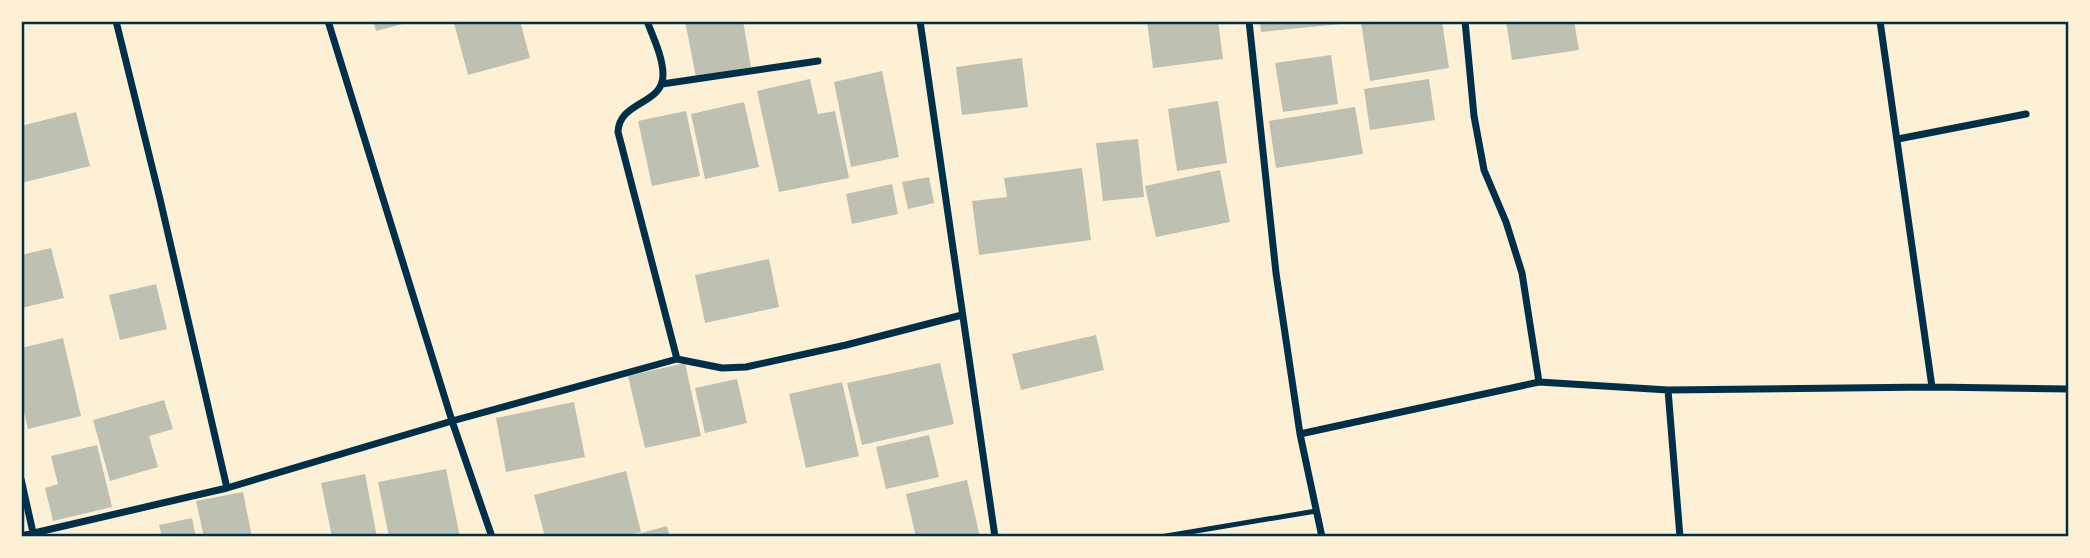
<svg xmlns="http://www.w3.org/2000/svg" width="2090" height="558" font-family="Overpass,sans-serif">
  <rect width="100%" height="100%" fill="#fdf0d5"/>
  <!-- building -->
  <path fill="#bec0b2" d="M 373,21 L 410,21 L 410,22 L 376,31 Z
    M 463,21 L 520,21 L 530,58 L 468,75 L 454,23 Z
    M 685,21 L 743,21 L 751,67 L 696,77 Z
    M 1147,21 L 1218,21 L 1223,59 L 1153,68 Z
    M 1260,21 L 1341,21 L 1341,24 L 1261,32 Z
    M 1442,21 L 1449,68 L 1370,81 L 1361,22 Z
    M 1506,21 L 1574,21 L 1579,50 L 1512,60 Z
    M 1331,55 L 1338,104 L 1283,112 L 1275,63 Z
    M 1022,58 L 1028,107 L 962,115 L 956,67 Z
    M 882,71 L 899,157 L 851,167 L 834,82 Z
    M 810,79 L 818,114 L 835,111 L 849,178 L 779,192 L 757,91 Z
    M 1429,79 L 1435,120 L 1370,130 L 1364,89 Z
    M 1218,101 L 1227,163 L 1177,171 L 1168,109 Z
    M 744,102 L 759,167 L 705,179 L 691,114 Z
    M 1355,107 L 1363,154 L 1276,168 L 1269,121 Z
    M 686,111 L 700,176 L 652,186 L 638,121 Z
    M 76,112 L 90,166 L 21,183 L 21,126 Z
    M 1138,139 L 1144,197 L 1103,201 L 1096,143 Z
    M 1082,168 L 1091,240 L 979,255 L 972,201 L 1007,197 L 1004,178 Z
    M 1220,170 L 1230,222 L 1156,237 L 1145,186 Z
    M 929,177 L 934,203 L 908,209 L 902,182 Z
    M 892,184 L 898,214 L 852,224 L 846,194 Z
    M 51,248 L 64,298 L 21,308 L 21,255 Z
    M 769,259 L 779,307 L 705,323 L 695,275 Z
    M 156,284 L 167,329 L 120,340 L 109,295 Z
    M 1096,335 L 1104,370 L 1021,390 L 1012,354 Z
    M 63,338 L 81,416 L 28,429 L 21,399 L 21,348 Z
    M 685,363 L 701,436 L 645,448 L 628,376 Z
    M 940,363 L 954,424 L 862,445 L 847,383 Z
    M 737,379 L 747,423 L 705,433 L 695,388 Z
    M 842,382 L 859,456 L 806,468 L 789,394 Z
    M 164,400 L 173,429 L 149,436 L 158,467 L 110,481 L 93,420 Z
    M 574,402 L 585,457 L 506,472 L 496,418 Z
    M 929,435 L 939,477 L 886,489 L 876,447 Z
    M 97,445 L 112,507 L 53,521 L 45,488 L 58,484 L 51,456 Z
    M 446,469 L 460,537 L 389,537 L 378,482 Z
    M 626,471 L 641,532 L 620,537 L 545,537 L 534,495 Z
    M 365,474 L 377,537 L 332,537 L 321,483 Z
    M 967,480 L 980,537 L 916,537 L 906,494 Z
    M 243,492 L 252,537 L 204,537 L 196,501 Z
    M 192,518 L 196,537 L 162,537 L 159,525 Z
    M 667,526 L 670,537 L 630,537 L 630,536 Z"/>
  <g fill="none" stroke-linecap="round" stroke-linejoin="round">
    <!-- service -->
    <path stroke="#003049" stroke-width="5" d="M 1160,537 L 1316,511"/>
    <!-- minor -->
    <path stroke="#003049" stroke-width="7" d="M 116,21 L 160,199 L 227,488
      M 328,21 L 452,421 L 492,537
      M 647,21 C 653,37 663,57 663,75 C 663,105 619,101 618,132 L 677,359
      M 920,21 L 995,537
      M 1249,21 L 1276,273 L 1300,434 L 1322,537
      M 1465,21 L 1474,116 L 1484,170 L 1506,222 L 1522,273 L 1539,382
      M 1880,21 L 1932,387
      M 662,84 L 818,61
      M 1898,139 L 2026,114
      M 1668,390 L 1680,537
      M 1300,434 L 1539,382 L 1668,390 L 1932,387 L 2069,389
      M 21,479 L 34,537
      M 21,536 L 227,488 L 452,421 L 677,359 L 722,368 L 746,367 L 846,345 L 962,315"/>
  </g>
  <!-- border -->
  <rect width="2090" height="558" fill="none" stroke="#fdf0d5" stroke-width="46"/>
  <rect x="23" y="23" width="2044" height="512" fill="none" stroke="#003049" stroke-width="2.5"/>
</svg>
